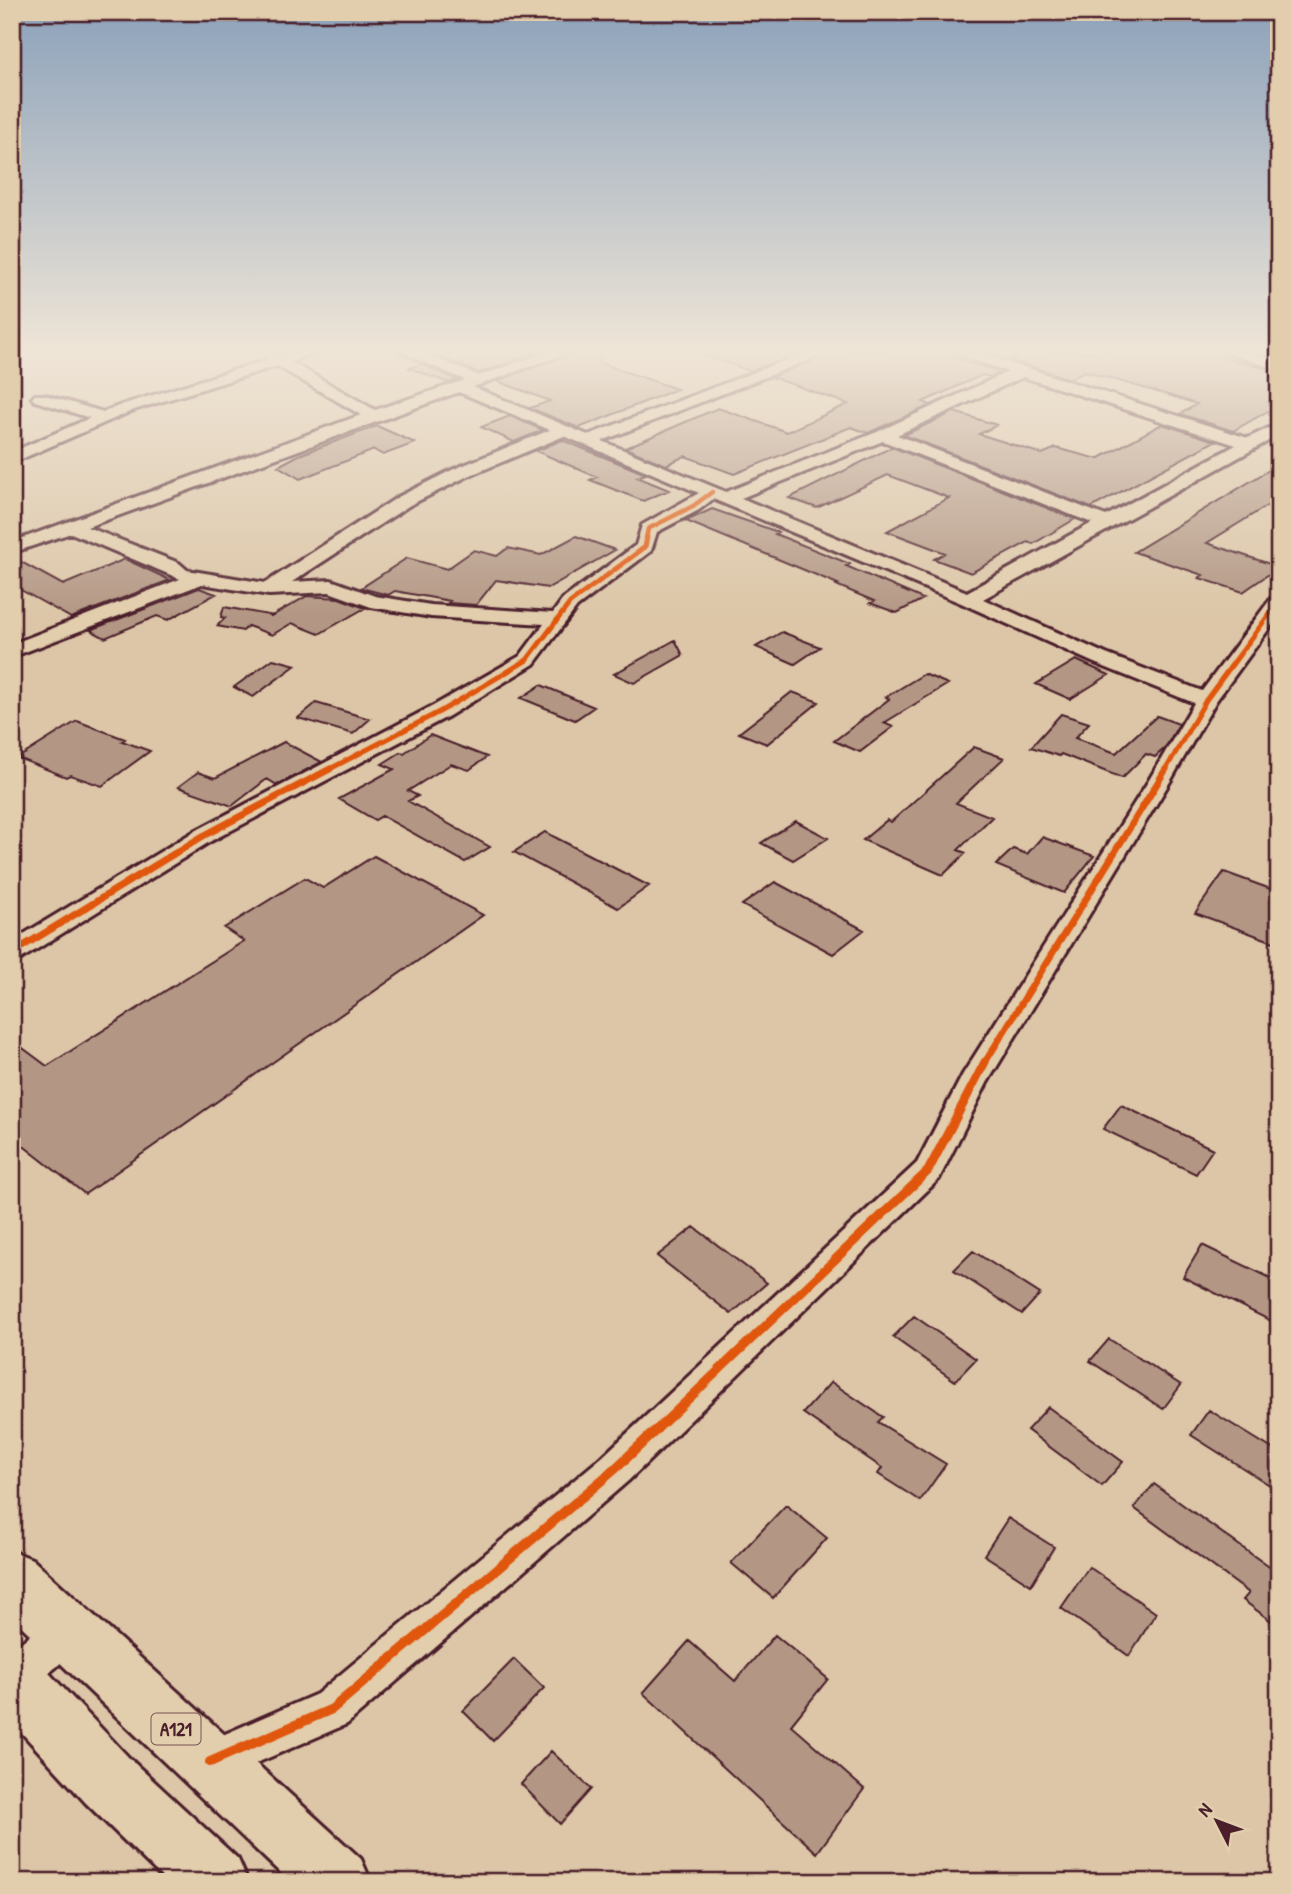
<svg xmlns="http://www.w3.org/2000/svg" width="1291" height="1894" font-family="'Patrick Hand',sans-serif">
  <rect width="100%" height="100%" fill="#dcc6a7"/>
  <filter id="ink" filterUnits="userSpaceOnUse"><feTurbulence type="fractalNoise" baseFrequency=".0143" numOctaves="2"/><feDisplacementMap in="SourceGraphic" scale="14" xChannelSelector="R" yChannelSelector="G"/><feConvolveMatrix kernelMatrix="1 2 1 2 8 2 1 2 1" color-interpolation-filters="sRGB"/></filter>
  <g filter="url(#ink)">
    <!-- building -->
    <path fill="#b39784" stroke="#4a1f2b" stroke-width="2" d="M 456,352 L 539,352 L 479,373 L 441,357 Z
      M 572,352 L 599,352 L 600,363 L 677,389 L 579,428 L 530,408 L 550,401 L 497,381 Z
      M 706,352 L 786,352 L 794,355 L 751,371 L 705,356 Z
      M 831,352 L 932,352 L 1001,372 L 991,377 L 982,375 L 923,402 L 931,405 L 868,433 L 851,427 L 734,474 L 685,456 L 666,465 L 625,448 L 718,408 L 787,432 L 848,404 L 771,377 Z
      M 1026,352 L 1203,352 L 1279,372 L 1279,414 L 1268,411 L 1233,431 L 1180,414 L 1197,404 L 1168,395 L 1084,371 L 1070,379 L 1010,360 Z
      M 421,364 L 458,380 L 449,383 L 409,368 Z
      M 954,412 L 997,425 L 979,434 L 1042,454 L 1056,448 L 1098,459 L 1162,424 L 1215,441 L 1091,508 L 904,435 Z
      M 510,416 L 543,430 L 514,442 L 481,427 Z
      M 377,426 L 415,443 L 383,455 L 374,450 L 300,479 L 278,466 L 299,455 Z
      M 562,440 L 646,474 L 637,477 L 669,490 L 643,501 L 590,480 L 597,477 L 536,451 Z
      M 892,447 L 1075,519 L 1033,544 L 1028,542 L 971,573 L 934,559 L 945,553 L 887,531 L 949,498 L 888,475 L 817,508 L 789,498 Z
      M 1279,464 L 1279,507 L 1270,504 L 1207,543 L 1279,567 L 1243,592 L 1199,578 L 1203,575 L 1134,552 Z
      M 712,509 L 778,532 L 775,534 L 850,564 L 846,566 L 923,599 L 897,613 L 870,603 L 874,601 L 836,585 L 838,584 L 686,521 Z
      M 576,536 L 615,550 L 548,588 L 496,580 L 476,605 L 448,603 L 450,601 L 395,591 L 388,595 L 361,588 L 407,558 L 447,569 L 474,550 L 497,556 L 508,548 L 541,555 Z
      M 12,557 L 63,585 L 125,559 L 170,580 L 71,618 L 12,585 Z
      M 199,588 L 216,594 L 168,620 L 157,616 L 105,638 L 90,630 Z
      M 307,596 L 339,598 L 365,608 L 319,634 L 292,623 L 272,635 L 248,626 L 243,631 L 217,626 L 225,618 L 221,617 L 224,607 L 274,616 L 272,616 Z
      M 782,632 L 820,647 L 795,664 L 756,647 Z
      M 675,640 L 683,655 L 634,683 L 614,674 Z
      M 273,659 L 296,665 L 253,697 L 234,687 Z
      M 1076,660 L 1109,675 L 1070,699 L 1036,684 Z
      M 924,674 L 948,684 L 884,723 L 893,727 L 860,752 L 834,741 L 889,699 L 886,697 Z
      M 541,685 L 594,707 L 575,720 L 521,698 Z
      M 792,692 L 819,702 L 767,744 L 739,733 Z
      M 316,703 L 370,719 L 353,734 L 298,718 Z
      M 1061,714 L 1089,723 L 1075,738 L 1116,753 L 1157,716 L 1179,724 L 1165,748 L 1155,757 L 1146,754 L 1122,778 L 1061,754 L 1059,756 L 1031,747 Z
      M 77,721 L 125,739 L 122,741 L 150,751 L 102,786 L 70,775 L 66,777 L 18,758 Z
      M 430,735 L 487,757 L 469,770 L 451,764 L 408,791 L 418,796 L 408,801 L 490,847 L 465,862 L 382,816 L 375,820 L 339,799 L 394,769 L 382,764 L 401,752 L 404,753 Z
      M 284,742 L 322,762 L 277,785 L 267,779 L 232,806 L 178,787 L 198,772 L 215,778 Z
      M 974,747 L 1004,758 L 956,803 L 992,817 L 958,850 L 966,853 L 943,875 L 863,840 L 887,820 L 891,822 Z
      M 796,821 L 828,838 L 793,860 L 761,843 Z
      M 545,832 L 649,886 L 618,908 L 514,852 Z
      M 1042,837 L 1094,856 L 1064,893 L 996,865 L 1013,849 L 1027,854 Z
      M 374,856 L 483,915 L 85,1194 L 12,1137 L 12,1040 L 47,1066 L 244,941 L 224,928 L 305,878 L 323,888 Z
      M 1224,872 L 1279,892 L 1279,944 L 1195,913 Z
      M 775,882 L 864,930 L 833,954 L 742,905 Z
      M 1121,1105 L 1213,1149 L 1196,1174 L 1103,1129 Z
      M 694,1227 L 767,1283 L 731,1314 L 657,1256 Z
      M 1202,1245 L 1279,1282 L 1279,1325 L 1183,1277 Z
      M 973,1251 L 1040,1294 L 1022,1314 L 954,1270 Z
      M 914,1316 L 976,1359 L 955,1381 L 893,1337 Z
      M 1109,1339 L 1181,1385 L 1163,1409 L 1090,1361 Z
      M 831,1382 L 883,1417 L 878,1422 L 946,1464 L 920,1501 L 878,1474 L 882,1468 L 803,1413 Z
      M 1048,1407 L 1123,1462 L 1102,1486 L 1027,1430 Z
      M 1209,1410 L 1279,1453 L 1279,1491 L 1191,1435 Z
      M 1154,1484 L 1279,1574 L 1279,1627 L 1243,1600 L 1249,1593 L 1134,1508 Z
      M 786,1505 L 827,1538 L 773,1598 L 731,1563 Z
      M 1008,1518 L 1054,1547 L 1031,1585 L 984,1555 Z
      M 1089,1567 L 1156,1613 L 1129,1656 L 1061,1608 Z
      M 775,1635 L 828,1679 L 791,1725 L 864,1789 L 817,1853 L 643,1693 L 689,1641 L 735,1681 Z
      M 514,1659 L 544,1688 L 493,1741 L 463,1711 Z
      M 551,1751 L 591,1789 L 560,1824 L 521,1784 Z"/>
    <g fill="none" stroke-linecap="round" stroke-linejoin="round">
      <!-- minor casing -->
      <g stroke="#4a1f2b" stroke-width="6">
        <path id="minor" d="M 12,352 L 23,352 L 12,357 Z
          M 292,352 L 315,352 L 291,362 L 375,410 L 465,380 L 401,352 L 421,352 L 479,376 L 548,352 L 570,352 L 473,387 L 588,435 L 808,352 L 829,352 L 602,441 L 726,492 L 877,432 L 1008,372 L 953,352 L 976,352 L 1248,438 L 1279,423 L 1279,435 L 983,599 L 1106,654 L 1202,691 L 1272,597 L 1279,595 L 1279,615 L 1216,701 L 1171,780 L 987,1083 L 939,1179 L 628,1481 L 347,1724 L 210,1783 L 195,1777 L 189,1762 L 195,1747 L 317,1694 L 602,1457 L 917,1163 L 963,1074 L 1149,780 L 1194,703 L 1092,662 L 961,603 L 713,499 L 699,510 L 657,532 L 651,551 L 577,607 L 534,664 L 449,716 L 211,841 L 21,959 L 12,961 L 12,941 L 195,831 L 433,706 L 520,656 L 544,624 L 431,617 L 371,607 L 329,592 L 269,595 L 202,584 L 12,657 L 12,644 L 180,579 L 71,533 L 12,553 L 12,542 L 361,415 L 277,366 L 134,410 L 12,463 L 12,452 L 90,418 L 35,401 L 32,398 L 35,395 L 45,395 L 103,412 L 124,404 L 267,360 L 267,354 L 280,356 ZM 1023,377 L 1236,445 L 1106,516 L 897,435 ZM 459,392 L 550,430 L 454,469 L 398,497 L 265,583 L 187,570 L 179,563 L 87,527 ZM 564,436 L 699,493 L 642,525 L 636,545 L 563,599 L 553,613 L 431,605 L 375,596 L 331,580 L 292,582 L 410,505 L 466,477 ZM 883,441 L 1092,523 L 967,592 L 741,498 Z
          M 1224,352 L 1248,352 L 1279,361 L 1279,370 Z
          M 68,1610 L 82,1615 L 88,1629 C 78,1653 36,1686 12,1696 L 12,1650 L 54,1615 Z"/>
      </g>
      <!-- highway casing -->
      <g stroke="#4a1f2b" stroke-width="6">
        <path id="highway" d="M 12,1551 L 32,1559 L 361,1859 L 371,1882 L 290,1882 L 12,1617 Z
          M 12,1647 L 33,1656 L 130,1759 L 238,1859 L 248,1882 L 167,1882 L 86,1803 L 12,1722 Z"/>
      </g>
      <!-- minor -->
      <use href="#minor" fill="#e2cdac" fill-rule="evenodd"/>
      <!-- highway -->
      <use href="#highway" fill="#e2cdac" fill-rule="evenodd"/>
      <!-- cycleway-far4 casing -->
      <g stroke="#e2cdac" stroke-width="7">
        <path id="cycleway-far4" d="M 646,538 L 648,529 L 693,506 L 712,492"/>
      </g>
      <!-- cycleway-far3 casing -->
      <g stroke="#e2cdac" stroke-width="9">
        <path id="cycleway-far3" d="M 326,771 L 441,711 L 527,660 L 570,603 L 645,547 L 647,537
          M 1165,771 L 1206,700 L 1279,601"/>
      </g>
      <!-- cycleway-far2 casing -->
      <g stroke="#e2cdac" stroke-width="11">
        <path id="cycleway-far2" d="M 12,953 L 203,836 L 330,769
          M 984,1064 L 1166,769"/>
      </g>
      <!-- cycleway-far1 casing -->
      <g stroke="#e2cdac" stroke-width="13">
        <path id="cycleway-far1" d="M 654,1432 L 928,1171 L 985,1062"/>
      </g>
      <!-- cycleway casing -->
      <g stroke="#e2cdac" stroke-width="15">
        <path id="cycleway" d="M 210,1762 L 332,1709 L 615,1469 L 656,1430"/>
      </g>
      <!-- cycleway-far4 -->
      <use href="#cycleway-far4" stroke="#e0560e" stroke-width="4.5"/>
      <!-- cycleway-far3 -->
      <use href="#cycleway-far3" stroke="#e0560e" stroke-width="5"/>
      <!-- cycleway-far2 -->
      <use href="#cycleway-far2" stroke="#e0560e" stroke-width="7"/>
      <!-- cycleway-far1 -->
      <use href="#cycleway-far1" stroke="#e0560e" stroke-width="9"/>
      <!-- cycleway -->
      <use href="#cycleway" stroke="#e0560e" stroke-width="10"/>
    </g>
  </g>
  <!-- sky -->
  <linearGradient id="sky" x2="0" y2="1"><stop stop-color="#8ba1ba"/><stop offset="0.57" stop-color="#efe5d7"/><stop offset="1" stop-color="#efe5d7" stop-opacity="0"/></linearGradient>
  <rect width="1291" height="617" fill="url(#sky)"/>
  <g text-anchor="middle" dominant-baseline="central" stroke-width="5" stroke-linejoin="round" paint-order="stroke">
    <!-- shield labels -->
    <rect fill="#e2cdac" stroke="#785352" stroke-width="2" x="151.5" y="1713.5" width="49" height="31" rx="5"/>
    <g font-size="19" font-weight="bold" fill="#4a1f2b">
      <text x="176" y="1729">A121</text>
    </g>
  </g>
  <!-- margin -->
  <rect width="1291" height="1894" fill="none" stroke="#e2cdac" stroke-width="42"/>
  <rect x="21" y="21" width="1249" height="1852" fill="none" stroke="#4a1f2b" stroke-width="2.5" filter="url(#ink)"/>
  <!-- north arrow -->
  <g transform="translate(1217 1821) rotate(312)" stroke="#e2cdac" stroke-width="5" paint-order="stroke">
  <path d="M0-5L12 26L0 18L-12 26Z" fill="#4a1f2b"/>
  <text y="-10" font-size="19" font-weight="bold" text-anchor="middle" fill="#4a1f2b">N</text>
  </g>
</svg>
